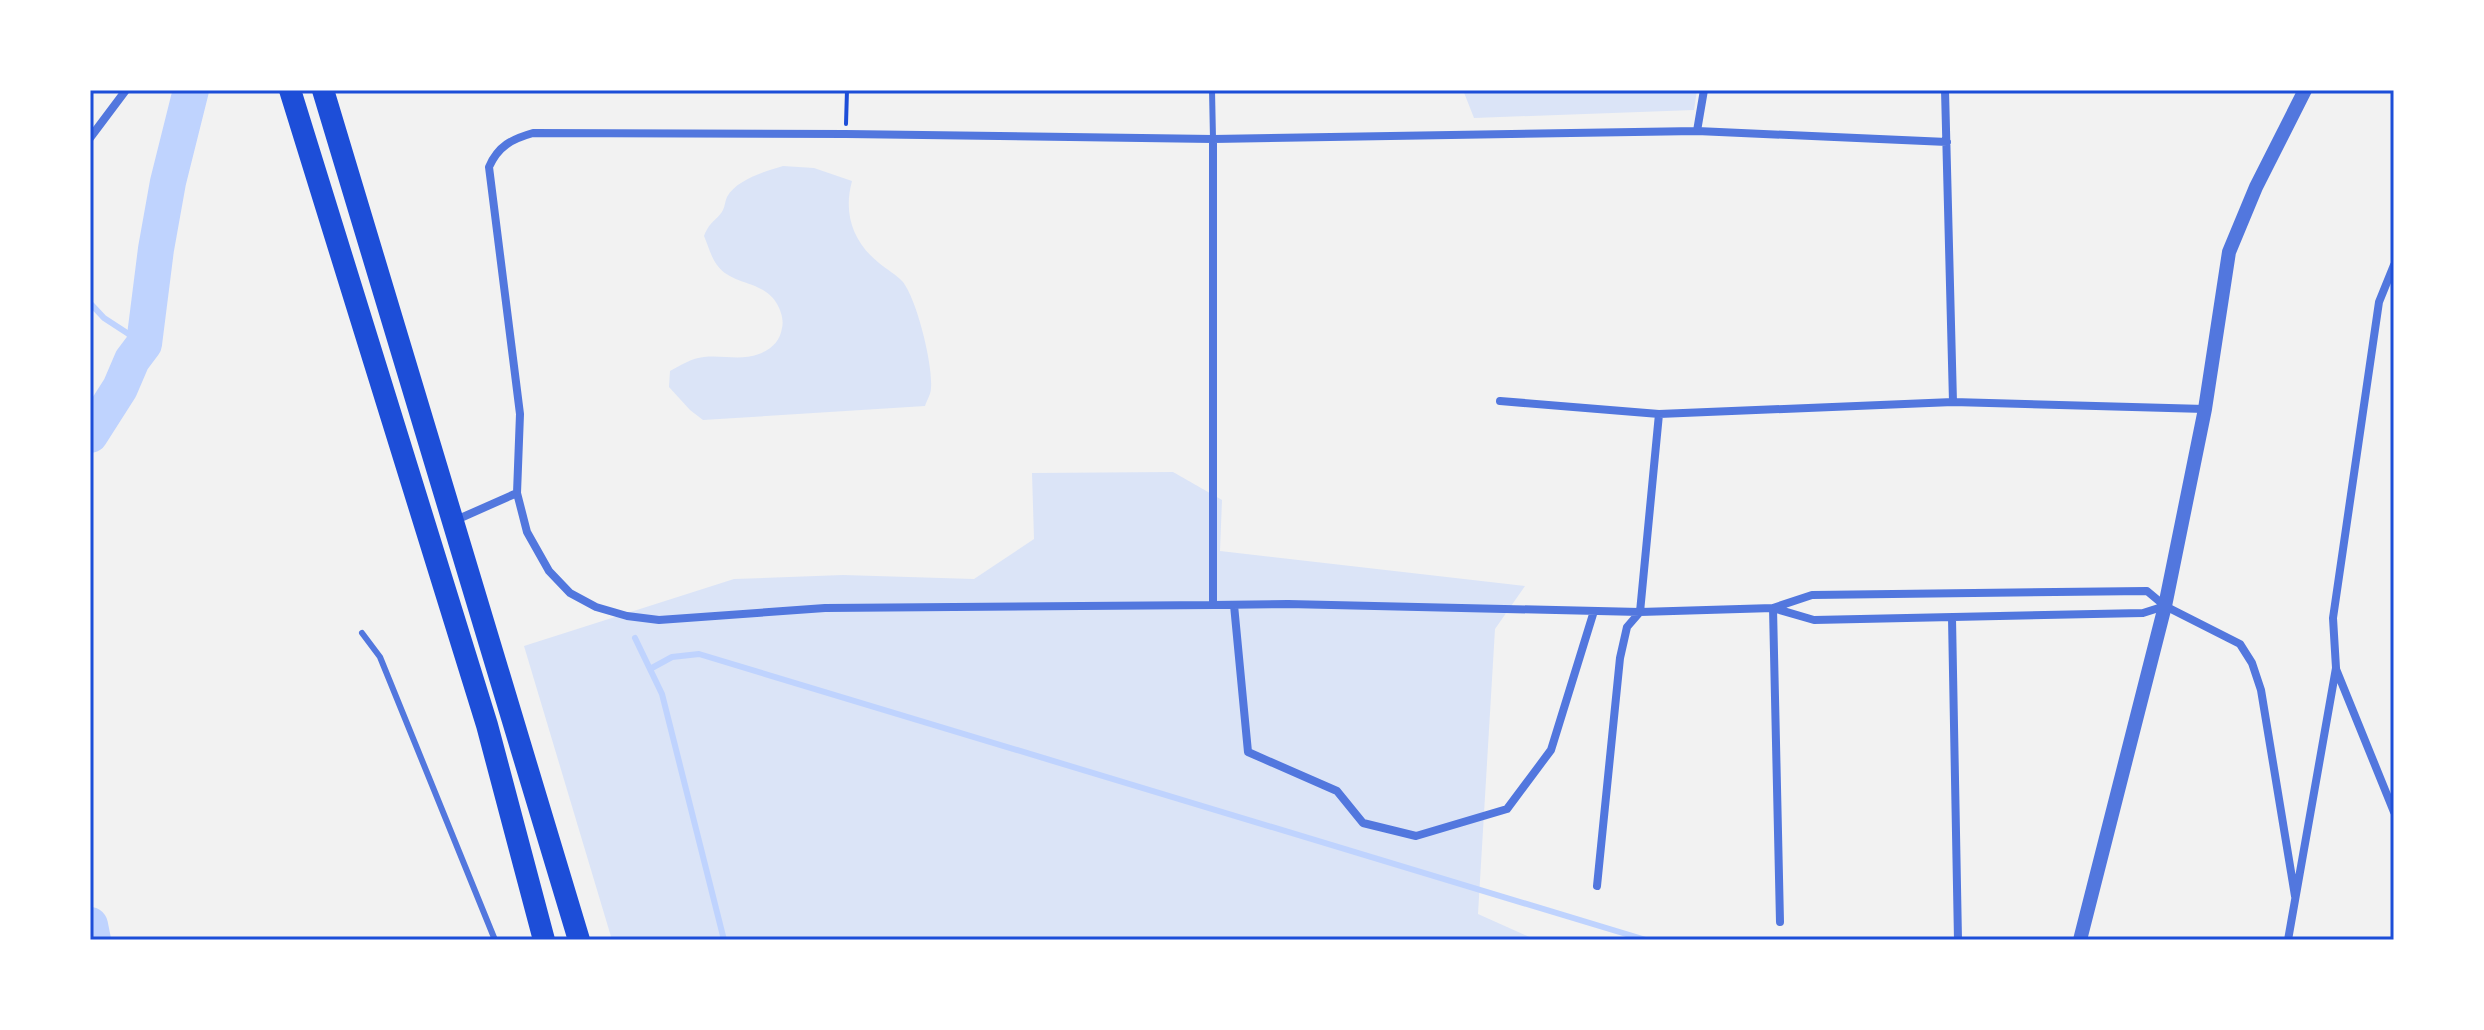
<svg xmlns="http://www.w3.org/2000/svg" width="2484" height="1030" font-family="'Work Sans',sans-serif">
  <rect width="100%" height="100%" fill="#f2f2f2"/>
  <!-- green -->
  <path fill="#dbe4f7" d="M 1463,90 L 1697,90 L 1694,110 L 1474,118 Z
    M 783,166 L 814,168 L 852,181 C 843,214 853,242 879,263 C 886,269 897,275 903,282 C 917,300 933,365 931,388 C 931,394 927,400 925,406 L 703,420 L 690,410 L 669,387 L 670,371 C 681,365 692,358 704,357 C 724,355 740,361 759,354 C 772,349 780,341 782,328 C 784,320 781,311 777,304 C 764,280 732,286 717,265 C 711,257 708,245 704,236 C 711,219 717,221 723,210 C 725,206 725,201 727,197 C 736,180 766,171 783,166 Z
    M 1173,472 L 1222,500 L 1220,551 L 1525,586 L 1495,629 L 1478,914 L 1536,940 L 612,940 L 524,646 L 734,579 L 843,575 L 974,579 L 1034,539 L 1032,473 Z"/>
  <g fill="none" stroke-linecap="round" stroke-linejoin="round">
    <!-- stream -->
    <path stroke="#bfd3fe" stroke-width="6" d="M 90,303 L 104,318 L 144,344
      M 635,638 L 662,694 L 724,940
      M 650,669 L 672,657 L 699,654 L 1646,940"/>
    <!-- river -->
    <path stroke="#bfd3fe" stroke-width="36" d="M 90,435 L 120,388 L 132,360 L 144,344 L 156,249 L 168,182 L 191,90
      M 90,925 L 93,940"/>
    <!-- path -->
    <path stroke="#1d4ed8" stroke-width="4" d="M 846,124 L 847,90"/>
    <!-- service -->
    <path stroke="#5277de" stroke-width="6" d="M 1212,90 L 1213,139
      M 362,633 L 380,657 L 495,940"/>
    <!-- minor -->
    <path stroke="#5277de" stroke-width="8" d="M 1945,90 L 1953,402
      M 1697,131 L 1704,90
      M 90,138 L 126,90
      M 1500,401 L 1659,414 L 1953,402 L 2205,409
      M 517,493 L 527,532 L 549,571 L 570,593 L 596,607 L 627,616 L 659,620 L 825,608 L 1213,605 L 1288,604 L 1640,612 L 1773,608 L 1812,595 L 2147,591 L 2165,606 L 2240,644 L 2252,663 L 2261,690 L 2295,896
      M 456,520 L 517,493 L 520,414 L 489,167 C 498,146 512,139 533,133 L 846,134 L 1213,139 L 1697,131 L 1947,142
      M 1213,605 L 1213,139
      M 1234,605 L 1248,752 L 1337,791 L 1363,823 L 1416,836 L 1507,809 L 1551,750 L 1594,611
      M 1773,608 L 1814,620 L 2143,613 L 2165,606
      M 1773,608 L 1780,922
      M 1952,618 L 1958,940
      M 2336,669 L 2394,812
      M 1597,886 L 1620,658 L 1627,627 L 1640,612 L 1659,414
      M 2288,940 L 2336,668 L 2333,618 L 2379,302 L 2394,265"/>
    <!-- tertiary -->
    <path stroke="#5277de" stroke-width="14" d="M 2080,940 L 2165,606 L 2205,409 L 2229,252 L 2256,187 L 2305,90"/>
    <!-- motorway -->
    <path stroke="#1d4ed8" stroke-width="22" d="M 290,90 L 487,725 L 544,940
      M 323,90 L 579,940"/>
  </g>
  <!-- border -->
  <rect width="2484" height="1030" fill="none" stroke="#ffffff" stroke-width="184"/>
  <rect x="92" y="92" width="2300" height="846" fill="none" stroke="#1d4ed8" stroke-width="3"/>
</svg>
